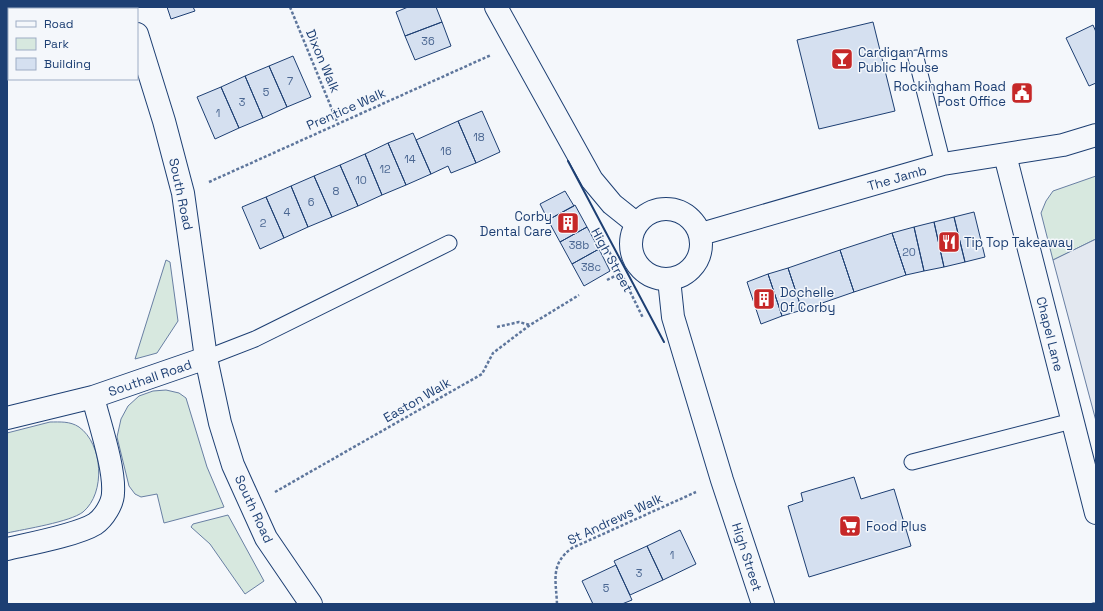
<svg xmlns="http://www.w3.org/2000/svg" width="1103" height="611" font-family="'Space Grotesk',sans-serif">
  <rect width="100%" height="100%" fill="#f4f7fb"/>
  <!-- green -->
  <path fill="#d7e8df" stroke="#687fa3" d="M 1096,176 L 1096,239 L 1053,260 L 1041,213 L 1046,201 L 1053,191 Z
    M 166,260 L 170,262 L 178,321 L 157,353 L 135,359 Z
    M 166,390 L 179,393 L 186,398 L 207,467 L 224,507 L 164,523 L 157,494 L 141,497 L 135,494 L 129,486 L 117,437 L 121,419 L 128,406 L 139,396 L 153,391 Z
    M 50,422 C 60,422 70,421 79,427 C 103,444 106,493 83,512 C 70,522 25,529 7,533 L 7,433 Z
    M 228,515 L 264,581 L 245,594 L 210,544 L 191,527 L 193,524 Z"/>
  <!-- parking -->
  <path fill="#e3e8f0" stroke="#687fa3" d="M 1096,239 L 1096,421 L 1053,260 Z"/>
  <!-- building -->
  <path fill="#d5e0f0" stroke="#1d3f73" d="M 167,7 L 193,7 L 195,11 L 171,19 Z
    M 408,7 L 436,7 L 442,22 L 405,36 L 396,12 Z
    M 442,22 L 451,46 L 415,60 L 405,36 Z
    M 873,22 L 895,111 L 819,129 L 797,40 Z
    M 1093,25 L 1096,32 L 1096,83 L 1089,86 L 1066,38 Z
    M 293,56 L 311,97 L 287,107 L 269,66 Z
    M 269,66 L 287,107 L 263,118 L 245,76 Z
    M 245,76 L 263,118 L 239,128 L 221,87 Z
    M 221,87 L 239,128 L 215,139 L 197,97 Z
    M 482,111 L 500,152 L 476,163 L 458,121 Z
    M 458,121 L 476,163 L 451,173 L 448,166 L 431,174 L 416,140 Z
    M 413,133 L 431,174 L 406,185 L 388,143 Z
    M 388,143 L 406,185 L 382,195 L 365,154 Z
    M 365,154 L 382,195 L 358,206 L 340,165 Z
    M 340,165 L 358,206 L 332,217 L 314,176 Z
    M 314,176 L 332,217 L 308,227 L 291,186 Z
    M 291,186 L 308,227 L 284,238 L 266,197 Z
    M 565,191 L 574,206 L 548,220 L 540,204 Z
    M 266,197 L 284,238 L 260,249 L 242,207 Z
    M 575,205 L 587,227 L 560,242 L 548,220 Z
    M 974,212 L 985,257 L 965,262 L 954,217 Z
    M 954,217 L 965,262 L 944,267 L 934,222 Z
    M 934,222 L 944,267 L 924,271 L 914,227 Z
    M 587,227 L 599,249 L 572,264 L 560,242 Z
    M 914,227 L 924,271 L 906,275 L 892,233 Z
    M 892,233 L 906,275 L 854,292 L 840,250 Z
    M 599,249 L 610,271 L 584,286 L 572,264 Z
    M 840,250 L 854,292 L 802,310 L 788,268 Z
    M 788,268 L 802,310 L 782,316 L 768,274 Z
    M 768,274 L 782,316 L 761,324 L 747,282 Z
    M 854,477 L 861,499 L 894,489 L 911,546 L 809,577 L 788,506 L 803,501 L 801,493 Z
    M 680,530 L 696,564 L 663,580 L 647,546 Z
    M 647,546 L 663,580 L 630,595 L 614,561 Z
    M 616,565 L 632,600 L 622,604 L 593,604 L 582,581 Z"/>
  <g fill="none" stroke-linecap="round" stroke-linejoin="round">
    <!-- service casing -->
    <g stroke="#1d3f73" stroke-width="17">
      <path id="service" d="M 916,58 L 943,164
        M 206,358 L 255,339 L 449,243
        M 912,462 L 1072,421"/>
    </g>
    <!-- minor casing -->
    <g stroke="#1d3f73" stroke-width="24">
      <path id="minor" d="M 110,9 L 116,7
        M 137,34 L 164,121 L 183,193 L 206,358 L 220,423 L 233,465 L 266,538 L 311,604
        M 7,42 L 9,41
        M 1005,155 L 1096,513
        M 7,418 L 93,397 L 206,358
        M 7,549 C 29,544 77,535 95,524 C 104,518 113,503 113,493 C 115,468 99,422 93,397"/>
    </g>
    <!-- tertiary casing -->
    <g stroke="#1d3f73" stroke-width="24">
      <path id="tertiary" d="M 669,279 L 673,317 L 722,480 L 763,604"/>
    </g>
    <!-- secondary casing -->
    <g stroke="#1d3f73" stroke-width="24">
      <path id="secondary" d="M 496,7 L 592,180 L 612,204 L 637,224
        M631 244a35 35 0 1 1 70 0a35 35 0 1 1-70 0Z
        M 701,234 L 943,164 L 1063,145 L 1096,135"/>
    </g>
    <!-- path -->
    <path stroke="#5e769c" stroke-width="2.5" stroke-dasharray="3 2" stroke-linecap="butt" d="M 290,7 L 338,124
      M 209,182 L 491,55
      M 597,230 L 621,273 L 643,318
      M 607,280 L 621,273
      M 497,327 L 519,322 L 530,325
      M 275,492 L 482,374 L 493,353 L 530,325 L 579,295
      M 557,604 C 556,580 550,564 572,548 L 696,492
      M 1092,604 L 1096,603"/>
    <!-- service -->
    <use href="#service" stroke="#f4f7fb" stroke-width="15"/>
    <!-- minor -->
    <use href="#minor" stroke="#f4f7fb" stroke-width="22"/>
    <!-- tertiary -->
    <use href="#tertiary" stroke="#f4f7fb" stroke-width="22"/>
    <!-- secondary -->
    <use href="#secondary" stroke="#f4f7fb" stroke-width="22"/>
    <!-- wall -->
    <path stroke="#1d3f73" stroke-width="2" d="M 568,161 L 664,342"/>
  </g>
  <!-- icons -->
  <defs>
    <g id="bar-square" transform="scale(1.15)"><rect x="-9" y="-9" width="18" height="18" rx="4" fill="#c62828" stroke="#f4f7fb"/><path d="M-6-5H6L.8 .8V4.5H3.5V6h-7V4.5H-.8V.8Z" fill="#fff"/></g>
    <g id="civic-square" transform="scale(1.15)"><rect x="-9" y="-9" width="18" height="18" rx="4" fill="#c62828" stroke="#f4f7fb"/><path d="M-.6-6.5H3V-4.5H.6V-3L4-1V1h2V6H-6V1h2V-1L-.6-3ZM-1.2 2.5V6h2.4V2.5Z" fill="#fff"/></g>
    <g id="building-square" transform="scale(1.15)"><rect x="-9" y="-9" width="18" height="18" rx="4" fill="#c62828" stroke="#f4f7fb"/><path d="M-4-6H4V6H1V3H-1V6H-4ZM-2.5-4.3h1.7v1.8h-1.7ZM.8-4.3h1.7v1.8H.8ZM-2.5-1h1.7V.8h-1.7ZM.8-1h1.7V.8H.8Z" fill="#fff"/></g>
    <g id="restaurant-square" transform="scale(1.15)"><rect x="-9" y="-9" width="18" height="18" rx="4" fill="#c62828" stroke="#f4f7fb"/><path d="M-5-6h1v4h1v-4h1v4h1v-4h1v5L-1.5 .5V6h-2V.5L-5-1ZM5-6V6H3V1.5H1.5Q1.5-4 5-6Z" fill="#fff"/></g>
    <g id="supermarket-square" transform="scale(1.15)"><rect x="-9" y="-9" width="18" height="18" rx="4" fill="#c62828" stroke="#f4f7fb"/><path d="M-6-5.5h2.5l.6 2H6L4.5 2H-2.5L-4.4-4H-6ZM-1.5 3.2a1.3 1.3 0 1 0 .1 0ZM3 3.2a1.3 1.3 0 1 0 .1 0Z" fill="#fff"/></g>
  </defs>
  <g fill-rule="evenodd">
    <use href="#bar-square" x="842" y="59"/>
    <use href="#civic-square" x="1022" y="93"/>
    <use href="#building-square" x="568" y="223"/>
    <use href="#restaurant-square" x="949" y="242"/>
    <use href="#building-square" x="764" y="299"/>
    <use href="#supermarket-square" x="850" y="526"/>
  </g>
  <g text-anchor="middle" dominant-baseline="central" stroke-width="3" stroke-linejoin="round" paint-order="stroke">
    <!-- number labels -->
    <g font-size="11" fill="#4b6792">
      <text x="428" y="41">36</text>
      <text x="290" y="81">7</text>
      <text x="266" y="92">5</text>
      <text x="242" y="102">3</text>
      <text x="218" y="113">1</text>
      <text x="479" y="137">18</text>
      <text x="446" y="151">16</text>
      <text x="410" y="159">14</text>
      <text x="385" y="169">12</text>
      <text x="361" y="180">10</text>
      <text x="336" y="191">8</text>
      <text x="311" y="202">6</text>
      <text x="287" y="212">4</text>
      <text x="263" y="223">2</text>
      <text x="579" y="245">38b</text>
      <text x="909" y="252">20</text>
      <text x="591" y="267">38c</text>
      <text x="672" y="555">1</text>
      <text x="639" y="573">3</text>
      <text x="606" y="588">5</text>
    </g>
    <!-- poi labels -->
    <g font-size="13" fill="#1d3f73" stroke="#f4f7fb" text-anchor="start">
      <text x="858" y="52">Cardigan Arms<tspan x="858" dy="15">Public House</tspan></text>
      <text x="1006" y="86" text-anchor="end">Rockingham Road<tspan x="1006" dy="15">Post Office</tspan></text>
      <text x="552" y="216" text-anchor="end">Corby<tspan x="552" dy="15">Dental Care</tspan></text>
      <text x="964" y="242">Tip Top Takeaway</text>
      <text x="780" y="292">Dochelle<tspan x="780" dy="15">Of Corby</tspan></text>
      <text x="866" y="526">Food Plus</text>
    </g>
    <!-- street labels -->
    <g font-size="13" fill="#1d3f73" stroke="#f4f7fb">
      <text transform="translate(323 61) rotate(67)">Dixon Walk</text>
      <text transform="translate(346 109) rotate(-24)">Prentice Walk</text>
      <text transform="translate(897 178) rotate(-16)">The Jamb</text>
      <text transform="translate(181 194) rotate(78)">South Road</text>
      <text transform="translate(612 260) rotate(61)">High Street</text>
      <text transform="translate(1050 334) rotate(76)">Chapel Lane</text>
      <text transform="translate(150 378) rotate(-19)">Southall Road</text>
      <text transform="translate(417 400) rotate(-30)">Easton Walk</text>
      <text transform="translate(254 509) rotate(65)">South Road</text>
      <text transform="translate(615 519) rotate(-25)">St Andrews Walk</text>
      <text transform="translate(747 557) rotate(72)">High Street</text>
    </g>
  </g>
  <!-- border -->
  <rect width="1103" height="611" fill="none" stroke="#1d3f73" stroke-width="16"/>
  <!-- legend -->
  <rect x="8" y="8" width="130" height="72" fill="#f4f7fb" stroke="#9eadc5"/>
  <rect x="16" y="21" width="20" height="6" fill="#f4f7fb" stroke="#9eadc5"/>
  <text x="44" y="28" font-size="12" fill="#1d3f73">Road</text>
  <rect x="16" y="38" width="20" height="12" fill="#d7e8df" stroke="#9eadc5"/>
  <text x="44" y="48" font-size="12" fill="#1d3f73">Park</text>
  <rect x="16" y="58" width="20" height="12" fill="#d5e0f0" stroke="#9eadc5"/>
  <text x="44" y="68" font-size="12" fill="#1d3f73">Building</text>
</svg>
